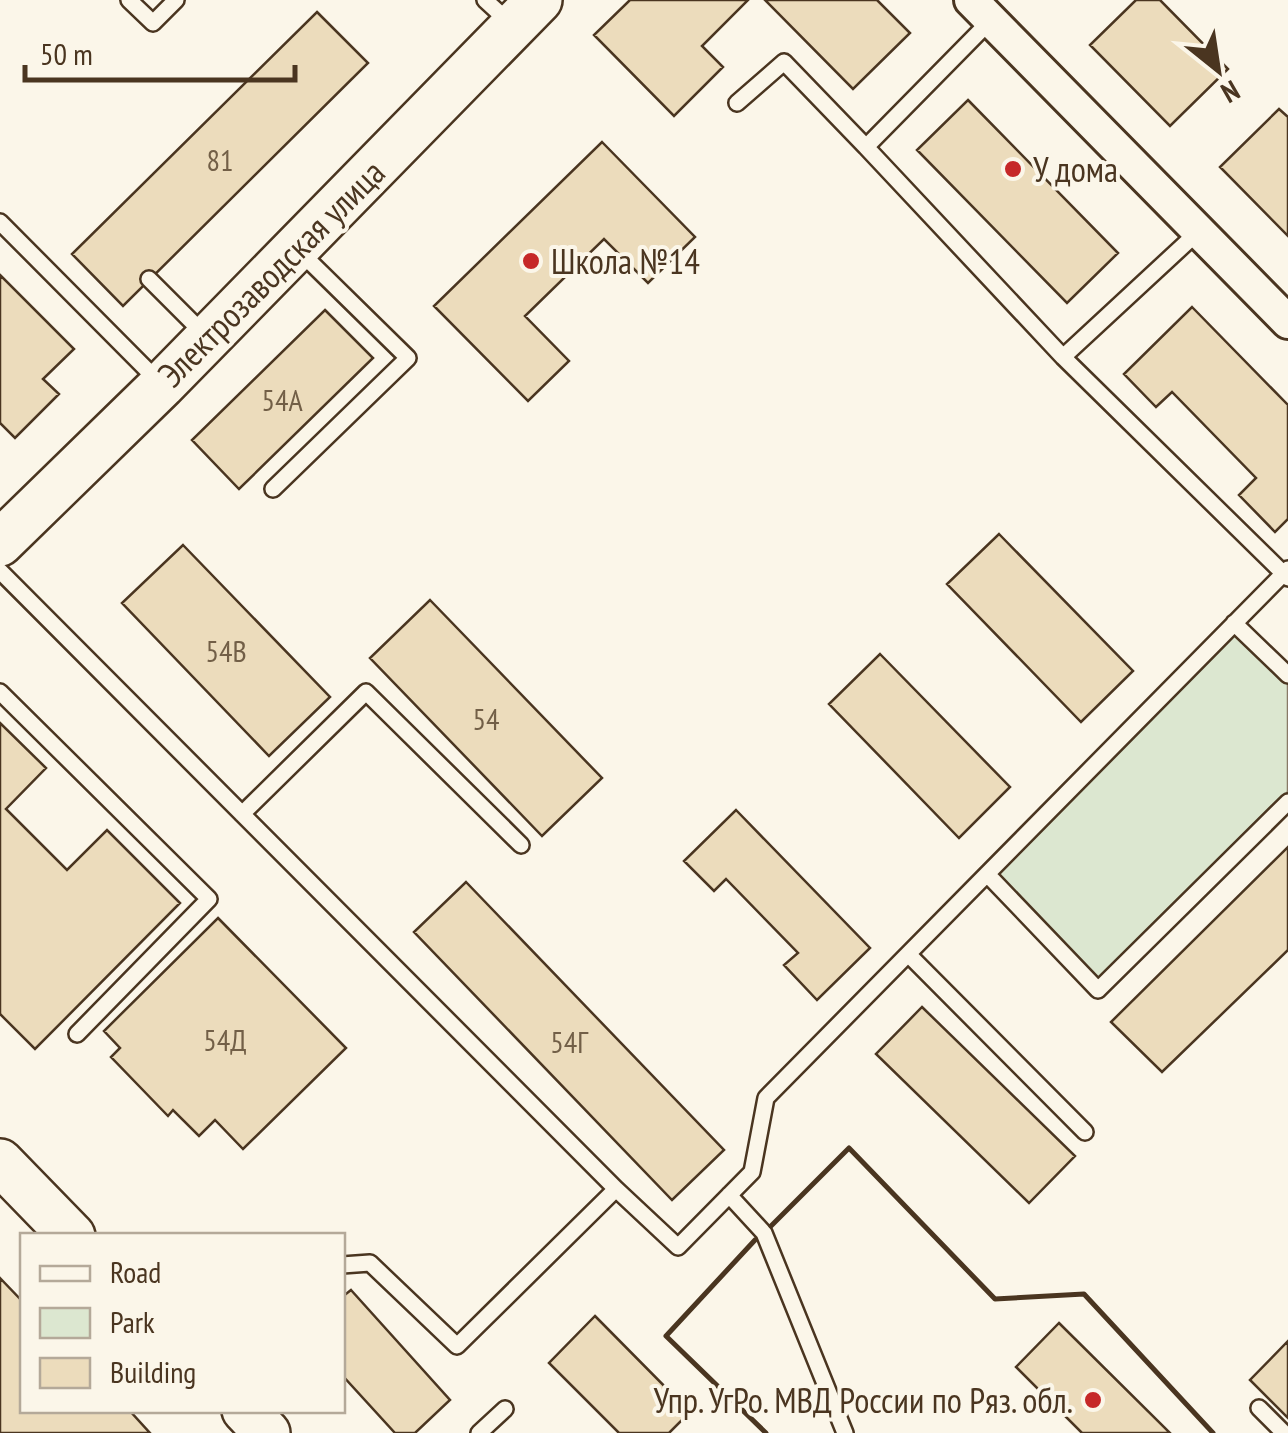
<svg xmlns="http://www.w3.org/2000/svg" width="1288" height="1433" font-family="'PT Sans Narrow',sans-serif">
  <rect width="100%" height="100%" fill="#fbf6e9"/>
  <!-- green -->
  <path fill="#dce7d0" stroke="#887966" stroke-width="2.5" d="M 1235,632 L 1288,683 L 1288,792 L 1098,982 L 997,873 Z"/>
  <!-- building -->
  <path fill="#ecdcbc" stroke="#4a3520" stroke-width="2.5" d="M 630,0 L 748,0 L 702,46 L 723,67 L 674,116 L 594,35 Z
    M 765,0 L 877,0 L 910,33 L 853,89 Z
    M 1136,0 L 1160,0 L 1228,69 L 1170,126 L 1090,45 Z
    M 317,12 L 368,63 L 123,306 L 72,254 Z
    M 968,100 L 1118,253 L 1067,303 L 917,150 Z
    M 1279,109 L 1288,117 L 1288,236 L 1220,167 Z
    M 602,142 L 695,237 L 648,283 L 604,239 L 525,316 L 569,361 L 528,401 L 434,306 Z
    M 0,275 L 74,349 L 43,379 L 59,394 L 15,438 L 0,423 Z
    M 1192,307 L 1288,405 L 1288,519 L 1275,532 L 1239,495 L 1256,478 L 1172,392 L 1156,407 L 1124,374 Z
    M 325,310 L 373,358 L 239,489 L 192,440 Z
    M 999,534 L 1133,671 L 1081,722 L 947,584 Z
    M 183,545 L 330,697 L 269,756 L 122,603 Z
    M 430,600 L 602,778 L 542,836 L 370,658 Z
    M 880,654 L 1010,787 L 959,838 L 829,704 Z
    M 0,723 L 46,768 L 6,809 L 67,870 L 107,830 L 180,903 L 35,1049 L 0,1014 Z
    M 736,810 L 870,948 L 817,1000 L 784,965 L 798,953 L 726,879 L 714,891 L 684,861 Z
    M 1288,847 L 1288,950 L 1162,1072 L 1111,1022 Z
    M 466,882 L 724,1150 L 672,1200 L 414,932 Z
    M 218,918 L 346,1048 L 243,1149 L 215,1120 L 199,1136 L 173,1110 L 168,1116 L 111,1057 L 120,1048 L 104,1031 Z
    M 922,1007 L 1075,1156 L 1029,1203 L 876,1054 Z
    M 0,1278 L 22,1301 L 22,1410 L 129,1410 L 150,1433 L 0,1433 Z
    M 351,1290 L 450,1400 L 415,1433 L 395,1433 L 342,1375 L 342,1297 Z
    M 595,1316 L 690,1412 L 669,1433 L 619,1433 L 549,1363 Z
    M 1059,1323 L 1170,1433 L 1082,1433 L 1016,1367 Z
    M 1288,1341 L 1288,1418 L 1250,1380 Z"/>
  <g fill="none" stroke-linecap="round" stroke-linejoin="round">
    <!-- lane casing -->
    <g stroke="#4a3520" stroke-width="20">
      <path id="lane" d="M 129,0 L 153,23 L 176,0
        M 485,0 L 510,23
        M 991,20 L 866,147 L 1063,357 L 1199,231
        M 737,103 L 784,62 L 866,147
        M 0,222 L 159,382
        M 149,279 L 205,335
        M 1063,357 L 1288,578
        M 273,489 L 408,358 L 299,251
        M 0,571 L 616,1189
        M 1234,623 L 1288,675
        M 0,692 L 209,899 L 77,1034
        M 242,814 L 366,692 L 521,845
        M 987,874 L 1098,990 L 1288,802
        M 1085,1132 L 908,954 L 1288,569
        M 729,1195 L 764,1233 L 845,1433
        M 342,1265 L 370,1263 L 457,1346 L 616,1189 L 678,1247 L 752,1172 L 766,1098 L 908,954
        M 1259,1408 L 1284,1433
        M 479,1433 L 505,1409"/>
    </g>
    <!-- street casing -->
    <g stroke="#4a3520" stroke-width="38">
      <path id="street" d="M 971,0 L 1288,322"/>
    </g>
    <!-- secondary casing -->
    <g stroke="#4a3520" stroke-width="50">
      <path id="secondary" d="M 0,543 L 162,385 L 539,0
        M 0,1162 L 72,1236
        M 245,1410 L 267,1433"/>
    </g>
    <!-- lane -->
    <use href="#lane" stroke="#fbf6e9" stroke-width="15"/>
    <!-- street -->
    <use href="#street" stroke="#fbf6e9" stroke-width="32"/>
    <!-- secondary -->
    <use href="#secondary" stroke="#fbf6e9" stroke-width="45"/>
    <!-- wall -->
    <path stroke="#4a3520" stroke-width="5" d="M 771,1226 L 849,1148 L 995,1299 L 1084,1294 L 1213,1433
      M 755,1240 L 666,1336 L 766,1433"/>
  </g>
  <!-- markers -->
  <g fill="#c62828" stroke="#fbf6e9" stroke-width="4">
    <circle cx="1013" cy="169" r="10"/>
    <circle cx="531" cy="261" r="10"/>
    <circle cx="1093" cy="1400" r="10"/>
  </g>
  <g text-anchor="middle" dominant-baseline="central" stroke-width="8" stroke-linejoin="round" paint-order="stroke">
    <!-- number labels -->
    <g font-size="30" fill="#725f47">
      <text x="220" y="159">81</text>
      <text x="282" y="399">54А</text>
      <text x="226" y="650">54В</text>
      <text x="486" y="718">54</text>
      <text x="225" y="1039">54Д</text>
      <text x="569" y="1041">54Г</text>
    </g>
    <!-- poi labels -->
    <g font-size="35" fill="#4a3520" stroke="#fbf6e9" text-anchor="start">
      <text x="1033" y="169">У дома</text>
      <text x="551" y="261">Школа №14</text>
      <text x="1073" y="1400" text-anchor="end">Упр. УгРо. МВД России по Ряз. обл.</text>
    </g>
    <!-- street labels -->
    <g font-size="35" fill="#4a3520" stroke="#fbf6e9">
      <text transform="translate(271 273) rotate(-45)">Электрозаводская улица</text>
    </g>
  </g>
  <!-- legend -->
  <rect x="20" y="1233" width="325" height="180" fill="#fbf6e9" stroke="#b4a999" stroke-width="2.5"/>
  <rect x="40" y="1266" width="50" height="15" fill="#fbf6e9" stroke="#b4a999" stroke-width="2.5"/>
  <text x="110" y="1283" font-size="30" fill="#4a3520">Road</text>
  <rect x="40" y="1308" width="50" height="30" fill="#dce7d0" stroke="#b4a999" stroke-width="2.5"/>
  <text x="110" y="1333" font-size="30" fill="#4a3520">Park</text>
  <rect x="40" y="1358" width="50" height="30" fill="#ecdcbc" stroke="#b4a999" stroke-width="2.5"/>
  <text x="110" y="1383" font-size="30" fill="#4a3520">Building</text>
  <!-- north arrow -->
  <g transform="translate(1218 70) rotate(150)" stroke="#fbf6e9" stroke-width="8" paint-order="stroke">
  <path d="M0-8L18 38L0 25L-18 38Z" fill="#4a3520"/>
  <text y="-15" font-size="28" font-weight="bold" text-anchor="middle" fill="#4a3520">N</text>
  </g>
  <!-- scale -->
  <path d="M25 65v15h270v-15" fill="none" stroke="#4a3520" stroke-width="5"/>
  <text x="40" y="65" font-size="30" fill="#4a3520" stroke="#fbf6e9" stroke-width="8" paint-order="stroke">50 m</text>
</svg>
